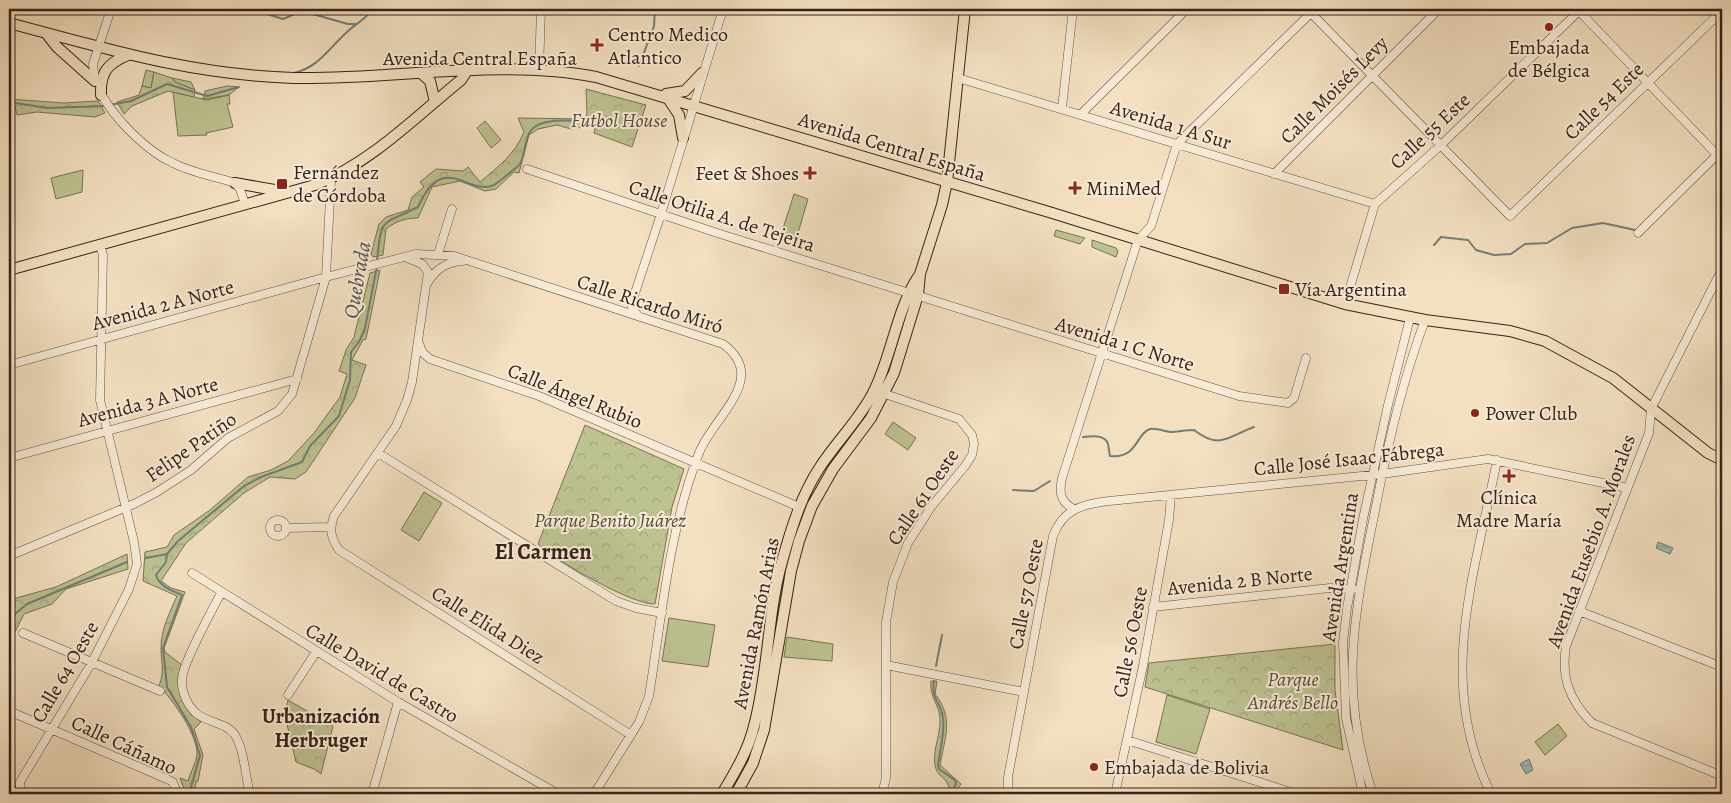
<svg xmlns="http://www.w3.org/2000/svg" width="1731" height="803" font-family="Alegreya,serif">
  <defs>
    <pattern id="forest-crowns" width="20" height="18" patternUnits="userSpaceOnUse" patternTransform="scale(1.25)"><rect width="20" height="18" fill="#bdc291"/><path d="M2 6a3 3 0 1 1 6 0M12 15a3 3 0 1 1 6 0" fill="none" stroke="#a3a67c"/></pattern>
    <pattern id="water-rules" width="6" height="5" patternUnits="userSpaceOnUse" patternTransform="scale(1.25)"><rect width="6" height="5" fill="#9cbcb7"/><path d="M0 2.5h6" fill="none" stroke="#87a19d"/></pattern>
  </defs>
  <rect width="100%" height="100%" fill="#f3e0c1"/>
  <filter id="stains"><feTurbulence type="fractalNoise" baseFrequency=".004" numOctaves="4"/><feColorMatrix values="0 0 0 0 .2 0 0 0 0 .09 0 0 0 0 .02 0 0 0 .5 -.17"/></filter>
  <radialGradient id="worn" r=".72"><stop offset=".6" stop-color="#630" stop-opacity="0"/><stop offset="1" stop-color="#630" stop-opacity=".3"/></radialGradient>
  <!-- grass -->
  <path fill="#bdc291" stroke="#7a7255" d="M 146,70 L 154,72 L 151,88 L 142,86 Z
    M 172,78 L 191,82 L 195,90 L 175,82 Z
    M 173,92 L 207,100 L 229,95 L 230,104 L 227,104 L 233,127 L 206,133 L 207,135 L 178,136 Z
    M 485,121 L 501,140 L 491,148 L 477,128 Z
    M 83,170 L 82,192 L 56,199 L 51,178 Z
    M 794,194 L 808,199 L 795,243 L 780,238 Z
    M 1056,230 L 1085,238 L 1080,244 L 1054,236 Z
    M 1092,240 L 1116,248 L 1118,251 L 1116,257 L 1092,247 Z
    M 893,422 L 916,438 L 908,450 L 885,434 Z
    M 424,492 L 442,503 L 419,541 L 401,530 Z
    M 669,618 L 715,625 L 708,667 L 662,661 Z
    M 787,637 L 833,644 L 832,661 L 784,657 Z
    M 1167,695 L 1210,709 L 1196,754 L 1156,742 Z
    M 1558,724 L 1567,736 L 1545,755 L 1535,742 Z"/>
  <!-- forest -->
  <path fill="url(#forest-crowns)" stroke="#7a7255" d="M 154,72 L 172,78 L 175,82 L 195,90 L 194,97 L 168,91 L 132,106 L 124,114 L 117,102 L 139,95 L 142,86 L 151,88 Z
    M 227,86 L 239,87 L 229,95 L 203,99 L 205,91 Z
    M 586,89 L 646,105 L 632,147 L 594,133 L 595,128 L 589,126 L 571,129 L 557,125 L 538,129 L 529,135 L 519,173 L 514,172 L 496,189 L 485,191 L 460,181 L 432,187 L 418,218 C 406,218 396,221 386,229 L 383,255 L 373,257 L 371,254 L 379,224 L 386,217 L 408,210 L 412,197 L 424,187 L 420,182 L 436,169 L 463,171 L 468,167 L 480,182 C 498,167 515,154 524,132 L 518,118 L 585,119 L 587,114 Z
    M 9,99 L 64,103 L 98,101 L 105,113 L 95,117 L 37,112 L 17,115 L 15,107 L 9,108 Z
    M 380,270 L 366,339 L 363,340 L 352,360 L 366,365 L 355,398 L 306,472 L 295,479 L 270,477 L 244,493 L 186,543 L 161,581 L 171,588 L 185,592 L 164,648 L 165,652 L 183,666 C 173,689 182,706 201,722 L 194,729 L 203,755 L 198,781 L 196,782 L 194,794 L 186,794 L 180,778 L 188,781 C 190,773 196,763 197,755 C 198,735 173,700 159,686 C 165,670 161,664 161,648 C 161,629 170,612 177,596 L 143,581 L 145,552 L 167,547 L 174,535 L 210,510 L 248,477 L 271,470 L 288,461 L 314,433 L 340,397 L 347,374 L 339,371 L 346,350 L 354,337 L 370,273 Z
    M 585,425 L 684,469 L 672,507 L 655,604 C 634,606 553,559 538,544 Z
    M 127,554 L 128,569 L 66,589 L 52,604 L 24,614 L 9,644 L 9,600 L 56,587 Z
    M 1335,644 L 1335,690 L 1343,750 L 1145,687 L 1149,663 Z
    M 931,681 L 937,681 L 935,694 C 954,718 945,737 940,765 L 961,784 L 953,794 L 947,794 L 950,791 C 947,776 940,779 936,769 C 931,755 940,736 940,722 C 941,706 929,698 931,681 Z
    M 288,700 L 333,726 L 321,774 L 314,769 L 296,762 L 285,716 Z"/>
  <!-- water -->
  <path fill="url(#water-rules)" stroke="#737e78" d="M 1658,542 L 1673,548 L 1670,554 L 1656,548 Z
    M 1529,759 L 1533,770 L 1526,774 L 1520,764 Z"/>
  <g fill="none" stroke-linecap="round" stroke-linejoin="round">
    <!-- stream -->
    <path stroke="#737e78" stroke-width="2" d="M 251,9 L 283,19 L 297,13 L 309,13 L 348,24 L 356,24
      M 639,66 L 654,26 L 655,9
      M 294,73 C 319,67 328,49 346,33 C 355,24 366,19 373,9
      M 9,102 L 47,108 L 106,106
      M 110,105 L 131,101 L 167,84 L 207,96 L 239,87
      M 1434,245 L 1441,237 L 1468,240 L 1476,250 L 1494,255 L 1511,254 L 1525,244 L 1547,243 L 1572,228 L 1603,223 L 1635,230
      M 377,261 C 381,216 381,226 418,207 C 444,149 467,197 494,185 C 496,184 520,165 520,164 C 527,151 523,134 536,126 C 552,117 577,122 594,121
      M 1083,437 C 1091,436 1105,434 1108,444 C 1109,448 1109,452 1110,456 C 1138,459 1136,433 1150,429 C 1155,428 1164,431 1170,432 C 1177,432 1186,430 1194,430 C 1220,450 1227,437 1254,427
      M 1013,490 L 1034,491 L 1050,481
      M 167,554 L 166,562 L 156,575 C 160,587 171,590 182,595 L 163,648 L 167,687 L 191,727 L 200,755 L 190,791
      M 146,558 L 167,554 L 178,541 L 244,486 L 261,477 L 302,462 L 310,446 L 339,416 L 350,380 L 351,352 L 360,340 L 365,328 L 377,266
      M 9,602 L 10,613
      M 9,613 L 15,614 L 27,604 L 127,562
      M 9,637 L 15,614
      M 936,666 L 942,635
      M 934,681 C 931,701 941,701 943,718 C 945,732 940,750 938,765 L 939,769 L 955,780 L 956,784 L 950,794"/>
    <!-- minor casing -->
    <g stroke="#655243" stroke-width="9">
      <path id="minor" d="M 1307,9 L 1510,216 L 1722,11
        M 1577,9 L 1722,160
        M 539,71 L 541,9
        M 958,78 L 1375,204
        M 95,81 L 93,64 L 111,9
        M 100,92 C 114,118 146,151 173,163 C 192,173 214,176 235,183 L 240,189 L 245,204
        M 1062,108 L 1073,9
        M 1081,114 L 1187,9
        M 527,169 L 717,233 L 1239,396 L 1288,403 L 1294,398 L 1306,358
        M 1274,174 L 1439,9
        M 1638,233 L 1722,150
        M 438,254 L 452,209
        M 405,257 L 422,264 L 428,272 L 412,382 L 407,400 L 396,426 L 334,516 C 329,530 331,538 339,550 L 631,735
        M 1722,269 L 1651,409 L 1649,433 L 1566,646 C 1561,677 1569,700 1592,723 L 1722,776
        M 428,282 C 437,268 447,262 463,261
        M 1345,304 L 1375,204 L 1440,146 L 1581,9
        M 638,316 L 632,307 L 632,302 L 661,214 L 723,9
        M 419,343 L 422,352 L 430,359 L 539,396 L 799,507
        M 9,365 L 326,277 L 416,254 L 454,256 L 723,344 C 770,378 713,417 699,453 C 669,530 662,615 649,696 L 639,722 L 594,794
        M 378,453 L 616,601 L 636,608 L 662,613
        M 9,458 L 297,379
        M 1074,509 C 1060,502 1059,492 1062,478 L 1138,240 L 1151,226 L 1177,144 L 1315,9
        M270 528a8 8 0 1 1 16 0a8 8 0 1 1-16 0Z
        M 286,528 L 330,527
        M 9,556 L 134,504 L 157,492 L 191,470 L 228,438 L 278,411 L 292,394 L 326,277 L 331,179
        M 192,573 L 398,702 L 558,794
        M 221,593 C 212,611 183,662 182,679 C 181,691 187,705 196,713 C 207,723 226,722 235,735 C 245,752 245,776 250,794
        M 1153,607 L 1330,588 L 1353,589
        M 1579,611 L 1722,667
        M 23,633 L 160,691
        M 886,665 L 1024,692
        M 288,695 L 316,652
        M 9,711 L 167,779 L 173,782 L 177,794
        M 1127,740 L 1297,794
        M 20,794 L 20,782 L 91,664 L 129,589 L 137,564 L 134,542 L 100,400 L 103,255 L 100,245
        M 372,794 L 398,702
        M 882,794 L 886,778 L 886,622 L 893,582 L 908,543 L 931,507 L 965,466 L 972,455 L 974,444 L 972,435 L 959,419 L 885,394
        M 1008,794 L 1008,777 L 1053,536 C 1063,509 1083,504 1109,501 L 1382,474 L 1488,459 L 1627,488
        M 1115,794 L 1143,666 L 1169,520 L 1171,495
        M 1363,794 L 1346,718 L 1343,642 L 1347,608 L 1363,519 L 1388,405 L 1410,318
        M 1373,794 C 1338,691 1354,614 1375,511 C 1387,447 1402,382 1425,320
        M 1491,794 C 1435,682 1475,575 1497,460"/>
    </g>
    <!-- major casing -->
    <g stroke="#362219" stroke-width="12">
      <path id="major" d="M 9,23 C 107,49 192,75 294,78 C 391,80 502,58 596,77 L 1049,212 L 1345,304 L 1425,320 L 1510,331 L 1545,341 L 1613,378 L 1708,453 L 1722,460
        M 46,33 L 57,47 L 95,81
        M 422,74 L 430,81 L 435,102
        M 666,94 L 685,91 L 702,73
        M 101,95 C 100,72 108,63 128,55
        M 667,97 L 679,115 L 683,138
        M 235,183 L 286,192
        M 9,270 L 315,185 C 372,162 414,118 461,80 L 467,71
        M 9,790 L 19,794
        M 722,794 C 735,772 748,751 754,726 C 769,671 767,612 783,558 C 792,526 802,494 820,467 C 837,441 859,420 873,393 C 892,356 896,311 918,277
        M 736,794 L 753,763 L 764,730 L 791,571 L 799,541 L 812,506 L 833,469 L 871,418 L 894,373 L 918,295 L 920,274 L 942,205 L 947,182 L 965,9"/>
    </g>
    <!-- minor -->
    <use href="#minor" stroke="#f7ebd7" stroke-width="8"/>
    <!-- major -->
    <use href="#major" stroke="#f3e0c1" stroke-width="10"/>
  </g>
  <!-- markers -->
  <g fill="#8f2418" stroke="#f7ebd7" stroke-width="2">
    <circle cx="1549" cy="27" r="5"/>
    <path d="M594.5 37.5h5v5h5v5h-5v5h-5v-5h-5v-5h5z"/>
    <path d="M807.5 165.5h5v5h5v5h-5v5h-5v-5h-5v-5h5z"/>
    <rect x="276" y="178" width="12" height="12" rx="2.5"/>
    <path d="M1072.5 180.5h5v5h5v5h-5v5h-5v-5h-5v-5h5z"/>
    <rect x="1278" y="283" width="12" height="12" rx="2.5"/>
    <circle cx="1475" cy="413" r="5"/>
    <path d="M1506.5 468.5h5v5h5v5h-5v5h-5v-5h-5v-5h5z"/>
    <circle cx="1094" cy="767" r="5"/>
  </g>
  <g text-anchor="middle" dominant-baseline="central" stroke-width="4" stroke-linejoin="round" paint-order="stroke">
    <!-- poi labels -->
    <g font-size="20" fill="#362219" stroke="#f7ebd7" text-anchor="start">
      <text x="608" y="34">Centro Medico<tspan x="608" dy="23">Atlantico</tspan></text>
      <text x="1549" y="47" text-anchor="middle">Embajada<tspan x="1549" dy="23">de Bélgica</tspan></text>
      <text x="293" y="172">Fernández<tspan x="293" dy="23">de Córdoba</tspan></text>
      <text x="799" y="173" text-anchor="end">Feet &amp; Shoes</text>
      <text x="1086" y="188">MiniMed</text>
      <text x="1295" y="289">Vía Argentina</text>
      <text x="1485" y="413">Power Club</text>
      <text x="1509" y="497" text-anchor="middle">Clínica<tspan x="1509" dy="23">Madre María</tspan></text>
      <text x="1104" y="767">Embajada de Bolivia</text>
    </g>
    <!-- street labels -->
    <g font-size="20" fill="#362219" stroke="#f7ebd7">
      <text x="480" y="58">Avenida Central España</text>
      <text transform="translate(1334 90) rotate(-45)">Calle Moisés Levy</text>
      <text transform="translate(1604 101) rotate(-44)">Calle 54 Este</text>
      <text transform="translate(1171 125) rotate(17)">Avenida 1 A Sur</text>
      <text transform="translate(1430 131) rotate(-43)">Calle 55 Este</text>
      <text transform="translate(892 147) rotate(17)">Avenida Central España</text>
      <text transform="translate(722 216) rotate(18)">Calle Otilia A. de Tejeira</text>
      <text transform="translate(650 304) rotate(18)">Calle Ricardo Miró</text>
      <text transform="translate(163 305) rotate(-15)">Avenida 2 A Norte</text>
      <text transform="translate(1125 344) rotate(17)">Avenida 1 C Norte</text>
      <text transform="translate(575 396) rotate(22)">Calle Ángel Rubio</text>
      <text transform="translate(148 402) rotate(-15)">Avenida 3 A Norte</text>
      <text transform="translate(191 447) rotate(-35)">Felipe Patiño</text>
      <text transform="translate(1349 459) rotate(-6)">Calle José Isaac Fábrega</text>
      <text transform="translate(923 497) rotate(-56)">Calle 61 Oeste</text>
      <text transform="translate(1591 541) rotate(-70)">Avenida Eusebio A. Morales</text>
      <text transform="translate(1340 567) rotate(-81)">Avenida Argentina</text>
      <text transform="translate(1240 581) rotate(-6)">Avenida 2 B Norte</text>
      <text transform="translate(1026 594) rotate(-79)">Calle 57 Oeste</text>
      <text transform="translate(756 623) rotate(-79)">Avenida Ramón Arias</text>
      <text transform="translate(488 625) rotate(32)">Calle Elida Diez</text>
      <text transform="translate(1130 642) rotate(-79)">Calle 56 Oeste</text>
      <text transform="translate(65 672) rotate(-60)">Calle 64 Oeste</text>
      <text transform="translate(382 673) rotate(31)">Calle David de Castro</text>
      <text transform="translate(124 745) rotate(25)">Calle Cáñamo</text>
    </g>
    <!-- park labels -->
    <g font-size="20" font-style="italic" fill="#584a37" stroke="#f7ebd7">
      <text x="619" y="120">Futbol House</text>
      <text x="610" y="520">Parque Benito Juárez</text>
      <text x="1293" y="679">Parque<tspan x="1293" dy="23">Andrés Bello</tspan></text>
    </g>
    <!-- water labels -->
    <g font-size="21" font-style="italic" fill="#555048" stroke="#f7ebd7">
      <text transform="translate(357 280) rotate(-80)">Quebrada</text>
    </g>
    <!-- neighbourhood labels -->
    <g font-size="21" font-weight="bold" fill="#362219" stroke="#f7ebd7">
      <text x="321" y="716">Urbanización<tspan x="321" dy="24">Herbruger</tspan></text>
    </g>
    <!-- quarter labels -->
    <g font-size="22" font-weight="bold" fill="#362219" stroke="#f7ebd7">
      <text x="543" y="552">El Carmen</text>
    </g>
  </g>
  <!-- margin -->
  <rect width="1731" height="803" fill="none" stroke="#f3e0c1" stroke-width="30"/>
  <rect x="10" y="10" width="1711" height="783" fill="none" stroke="#362219" stroke-width="2.5"/>
  <rect x="15" y="15" width="1701" height="773" fill="none" stroke="#362219"/>
  <rect width="100%" height="100%" filter="url(#stains)"/>
  <rect width="100%" height="100%" fill="url(#worn)"/>
</svg>
